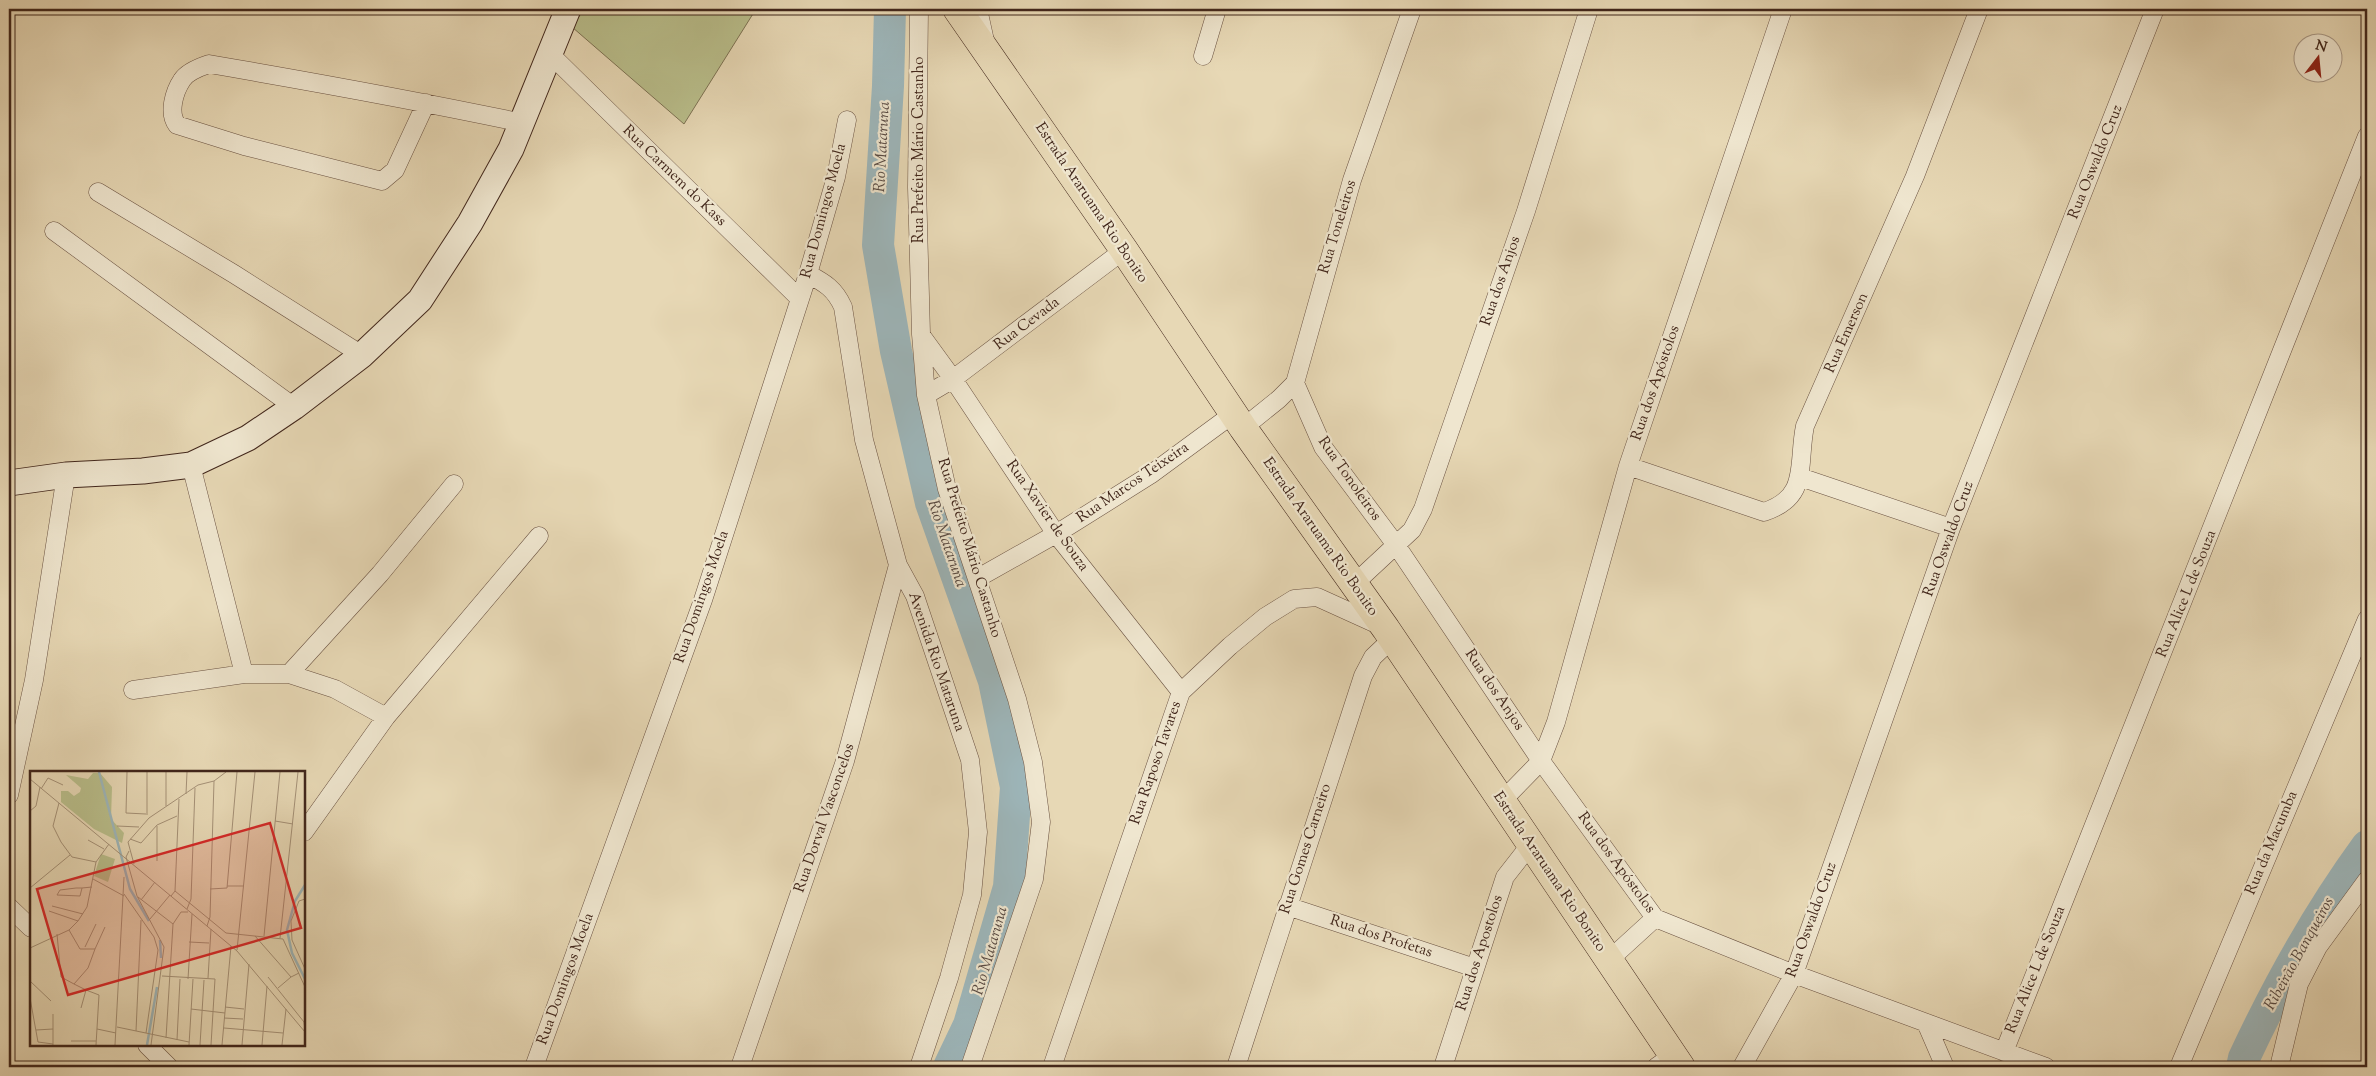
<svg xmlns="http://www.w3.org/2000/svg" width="2376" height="1076" font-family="'Sorts Mill Goudy',serif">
  <rect width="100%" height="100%" fill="#e7d8b5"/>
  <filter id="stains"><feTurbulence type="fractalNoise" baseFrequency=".004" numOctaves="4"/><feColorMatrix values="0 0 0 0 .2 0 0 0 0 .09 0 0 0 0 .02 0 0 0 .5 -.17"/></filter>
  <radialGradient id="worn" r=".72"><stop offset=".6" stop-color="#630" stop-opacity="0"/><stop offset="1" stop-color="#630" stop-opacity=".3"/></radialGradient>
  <!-- pitch -->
  <path fill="#b9be8b" stroke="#7d7253" d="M 584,9 L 756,9 L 684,124 L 572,27 Z"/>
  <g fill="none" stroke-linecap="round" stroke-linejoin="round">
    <!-- river -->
    <path stroke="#9db6ba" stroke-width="32" d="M 890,9 L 888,86 L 878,245 L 896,351 L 931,503 L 994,681 L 1016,787 L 1009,887 L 969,1025 L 949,1067
      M 2242,1067 L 2244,1058 C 2279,983 2318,913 2367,846"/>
    <!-- street casing -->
    <g stroke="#6a5242" stroke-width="19">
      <path id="street" d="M 919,9 L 917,187 L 921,334 L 926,395 L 947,489 L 1017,699 L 1033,762 L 1041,822 L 1034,879 L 970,1067
        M 978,9 L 985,41
        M 549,53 L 799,298
        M 1203,56 L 1217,9
        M 426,103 L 395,170 L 382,181 L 244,146 L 177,125 C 168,113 174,92 182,80 C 187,72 200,67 209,64 C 314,82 419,101 523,123
        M 98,192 L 234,274 L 362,355
        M 54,231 L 294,407
        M 808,274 C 825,283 835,289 843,307 L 864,440 L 898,565 L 915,596 L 970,760 L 978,832 L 972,895 L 949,978 L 919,1067
        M 921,335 L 953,379 L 1056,534 L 1181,692
        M 1295,383 L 1323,447 L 1396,545 L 1541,761 L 1655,918 L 1794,974 L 2046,1067
        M 926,395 L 953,379 L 1124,250
        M 1243,428 L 1279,399 L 1295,383 L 1352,180 L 1412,9
        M 191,465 L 244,674 L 289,674 L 335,689 L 386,717 L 539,536
        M 1628,466 L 1764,512 C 1810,497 1797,464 1805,426 L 1915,176 L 1979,9
        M 1800,477 L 1951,528
        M 978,578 L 1056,534 L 1150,475 L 1233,414
        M 1354,584 L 1412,530 L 1423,509 L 1526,211 L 1589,9
        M 289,674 L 380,574 L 454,484
        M 133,690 L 244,674
        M 9,795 L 34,680 L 66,475
        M 1501,802 L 1541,761 L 1556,722 L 1628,466 L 1783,9
        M 304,832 L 386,717
        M 1287,906 L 1475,968
        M 9,907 L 31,928
        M 1609,960 L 1655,918
        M 1926,1023 L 1945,1067
        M 147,1045 L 169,1067
        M 2004,1052 L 2367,136
        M 534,1067 L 703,600 L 808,274 L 836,177 L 847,120
        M 740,1067 L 845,761 L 898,565
        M 1052,1067 L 1181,692 L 1230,646 L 1265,617 L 1294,599 L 1317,597 L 1381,626
        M 1236,1067 L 1363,676 L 1373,657 L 1392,639
        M 1443,1067 L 1505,877 L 1530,845
        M 1656,1067 L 1673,1055
        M 1742,1067 L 1794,974 L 1951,528 L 2155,9
        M 2179,1067 L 2367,619
        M 2279,1067 L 2299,984 L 2318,947 L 2367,880"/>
    </g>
    <!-- secondary casing -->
    <g stroke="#41261b" stroke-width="27">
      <path id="secondary" d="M 9,483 L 66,475 L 143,471 L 191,465 L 248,438 L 294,407 L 362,355 L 420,300 L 470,223 L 511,149 L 568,9"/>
    </g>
    <!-- primary casing -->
    <g stroke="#41261b" stroke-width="29">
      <path id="primary" d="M 957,9 L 1124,250 L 1243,428 L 1386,629 L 1681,1067"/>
    </g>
    <!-- street -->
    <use href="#street" stroke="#efe6cf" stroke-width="18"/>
    <!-- secondary -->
    <use href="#secondary" stroke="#efe6cf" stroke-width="25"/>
    <!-- primary -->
    <use href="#primary" stroke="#e7d8b5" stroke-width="28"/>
  </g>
  <g text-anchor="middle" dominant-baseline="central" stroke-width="4.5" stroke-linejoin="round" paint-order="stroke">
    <!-- street labels -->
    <g font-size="15" fill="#41261b" stroke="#efe6cf">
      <text transform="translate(919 150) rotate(-90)">Rua Prefeito Mário Castanho</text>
      <text transform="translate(2096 162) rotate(-68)">Rua Oswaldo Cruz</text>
      <text transform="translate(674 176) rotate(44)">Rua Carmem do Kass</text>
      <text transform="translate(1091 203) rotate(56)">Estrada Araruama Rio Bonito</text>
      <text transform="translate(824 211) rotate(-75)">Rua Domingos Moela</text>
      <text transform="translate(1338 227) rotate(-73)">Rua Toneleiros</text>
      <text transform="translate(1501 281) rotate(-71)">Rua dos Anjos</text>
      <text transform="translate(1027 324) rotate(-37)">Rua Cevada</text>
      <text transform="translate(1847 333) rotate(-66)">Rua Emerson</text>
      <text transform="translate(1656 383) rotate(-71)">Rua dos Apóstolos</text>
      <text transform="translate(1349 479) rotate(55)">Rua Tonoleiros</text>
      <text transform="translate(1133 483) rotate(-34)">Rua Marcos Teixeira</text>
      <text transform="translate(1047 516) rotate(55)">Rua Xavier de Souza</text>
      <text transform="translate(1320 537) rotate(55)">Estrada Araruama Rio Bonito</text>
      <text transform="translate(1949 539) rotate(-70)">Rua Oswaldo Cruz</text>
      <text transform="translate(969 548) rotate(73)">Rua Prefeito Mário Castanho</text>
      <text transform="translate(2187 594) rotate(-68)">Rua Alice L de Souza</text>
      <text transform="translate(702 597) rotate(-71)">Rua Domingos Moela</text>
      <text transform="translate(936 662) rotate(71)">Avenida Rio Mataruna</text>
      <text transform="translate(1494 690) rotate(56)">Rua dos Anjos</text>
      <text transform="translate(1156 763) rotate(-71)">Rua Raposo Tavares</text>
      <text transform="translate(825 818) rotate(-71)">Rua Dorval Vasconcelos</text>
      <text transform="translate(2272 843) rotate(-67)">Rua da Macumba</text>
      <text transform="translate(1306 849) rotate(-72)">Rua Gomes Carneiro</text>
      <text transform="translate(1616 863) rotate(54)">Rua dos Apóstolos</text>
      <text transform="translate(1549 872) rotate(56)">Estrada Araruama Rio Bonito</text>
      <text transform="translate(1812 920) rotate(-70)">Rua Oswaldo Cruz</text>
      <text transform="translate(1381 937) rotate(18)">Rua dos Profetas</text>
      <text transform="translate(1480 953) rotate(-72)">Rua dos Apostolos</text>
      <text transform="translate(2036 970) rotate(-68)">Rua Alice L de Souza</text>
      <text transform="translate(566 979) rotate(-70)">Rua Domingos Moela</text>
    </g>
    <!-- water labels -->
    <g font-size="16" font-style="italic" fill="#584a43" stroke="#efe6cf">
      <text transform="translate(883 147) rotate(-87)">Rio Mataruna</text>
      <text transform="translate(946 544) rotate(71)">Rio Mataruna</text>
      <text transform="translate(991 951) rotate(-74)">Rio Mataruna</text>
      <text transform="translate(2300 954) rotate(-61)">Ribeirão Banqueiros</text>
    </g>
  </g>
  <!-- overview -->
  <g transform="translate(30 771)">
    <rect width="275" height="275" fill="#e7d8b5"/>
    <path d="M 63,2 L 70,2 L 82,16 L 81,48 L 94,62 L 92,72 L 64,58 L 31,31 L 31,20 L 38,20 L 44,25 L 50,21 L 51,17 L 36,4 L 58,8 Z" fill="#b9be8b"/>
    <path d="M 71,83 L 85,88 L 78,111 L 64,105 Z" fill="#b9be8b"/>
    <path fill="none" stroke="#9db6ba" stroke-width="2.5" d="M 69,1 L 100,118 L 119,150M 275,114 L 265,130 L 257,159 L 262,182 L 275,208M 130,169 L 131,187M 117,274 L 127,216"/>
    <path fill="none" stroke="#a59177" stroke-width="1" d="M 97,1 L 96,42 L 116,43M 0,8 L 207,180 L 275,261M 11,18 L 18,7 L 33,14M 156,23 L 157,1M 29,32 L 23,55 L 31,71 L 42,86 L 66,91M 136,35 L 136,1M 0,40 L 6,35 L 10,16M 117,44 L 117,1M 245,50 L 263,53M 87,55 L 109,56M 100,68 L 111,72 L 127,54 L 147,45M 58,69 L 74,78M 99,80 L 96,86 L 107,125 L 134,176 L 121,274M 127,90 L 127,55M 104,93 L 98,71 L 119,47 L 168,14 L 184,10 L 196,1M 63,108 L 94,125M 197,115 L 214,115M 0,117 L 40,84M 52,117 L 50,125 L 27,124 L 30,119 L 46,117 L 52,117 L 62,116M 180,118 L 197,117 L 207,1M 145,120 L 196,162 L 253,168 L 275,216M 94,123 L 124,166 L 128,179 L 116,262M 141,125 L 145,120 L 149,28M 108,126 L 143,153M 275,128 L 269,130 L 261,150 L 262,169 L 275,198M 111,129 L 125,111M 22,135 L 53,143M 157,138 L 161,128 L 165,17M 19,140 L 48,150M 120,148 L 140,124M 177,155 L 180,146 L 184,10M 39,159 L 50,178 L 65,178 L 75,156M 27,163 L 31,206 L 44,213M 225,165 L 261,206 L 269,202M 234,165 L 250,1M 250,167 L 268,1M 159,171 L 179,172M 55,176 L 66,153M 0,177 L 39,159 L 48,150 L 57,136 L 66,91 L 79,73M 207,179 L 225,1M 132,205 L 185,208 L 181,274M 238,206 L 274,251 L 275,259M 178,207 L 181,158M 158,208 L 162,143M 0,210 L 21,230M 248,217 L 261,206M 56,219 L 69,224 L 66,274M 0,227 L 8,271 L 23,273M 195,236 L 214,238M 51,237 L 56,219 L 44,213 L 58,197 L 65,178M 161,238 L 195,242M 23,243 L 23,274M 194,247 L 213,248M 87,256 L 159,271M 194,257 L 253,262M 67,258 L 86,262M 6,259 L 23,258M 106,260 L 111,149M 136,267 L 143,153 L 151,141 L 158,141M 147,269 L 150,208M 41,270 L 66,270M 85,274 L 94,106M 159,274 L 163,208M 170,274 L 174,209M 192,274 L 201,175M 212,274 L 219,193M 232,274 L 237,215M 252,274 L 256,238"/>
    <path fill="#d62828" fill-opacity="0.15" stroke="#d62828" stroke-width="2.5" d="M 240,52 L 271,157 L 38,224 L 7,118 Z"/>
    <rect width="275" height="275" fill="none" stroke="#41261b" stroke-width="2.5"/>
  </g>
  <!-- margin -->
  <rect width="2376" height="1076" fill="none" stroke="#e7d8b5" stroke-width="30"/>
  <rect x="10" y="10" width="2356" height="1056" fill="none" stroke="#41261b" stroke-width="2.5"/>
  <rect x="15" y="15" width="2346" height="1046" fill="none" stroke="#41261b"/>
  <!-- north arrow -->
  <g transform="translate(2318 58) rotate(16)"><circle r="24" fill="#efe6cf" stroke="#a99987"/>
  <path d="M0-4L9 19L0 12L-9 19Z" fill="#8f2418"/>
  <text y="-8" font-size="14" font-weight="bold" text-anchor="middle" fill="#41261b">N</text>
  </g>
  <rect width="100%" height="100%" filter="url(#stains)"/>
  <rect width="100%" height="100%" fill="url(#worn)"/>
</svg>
